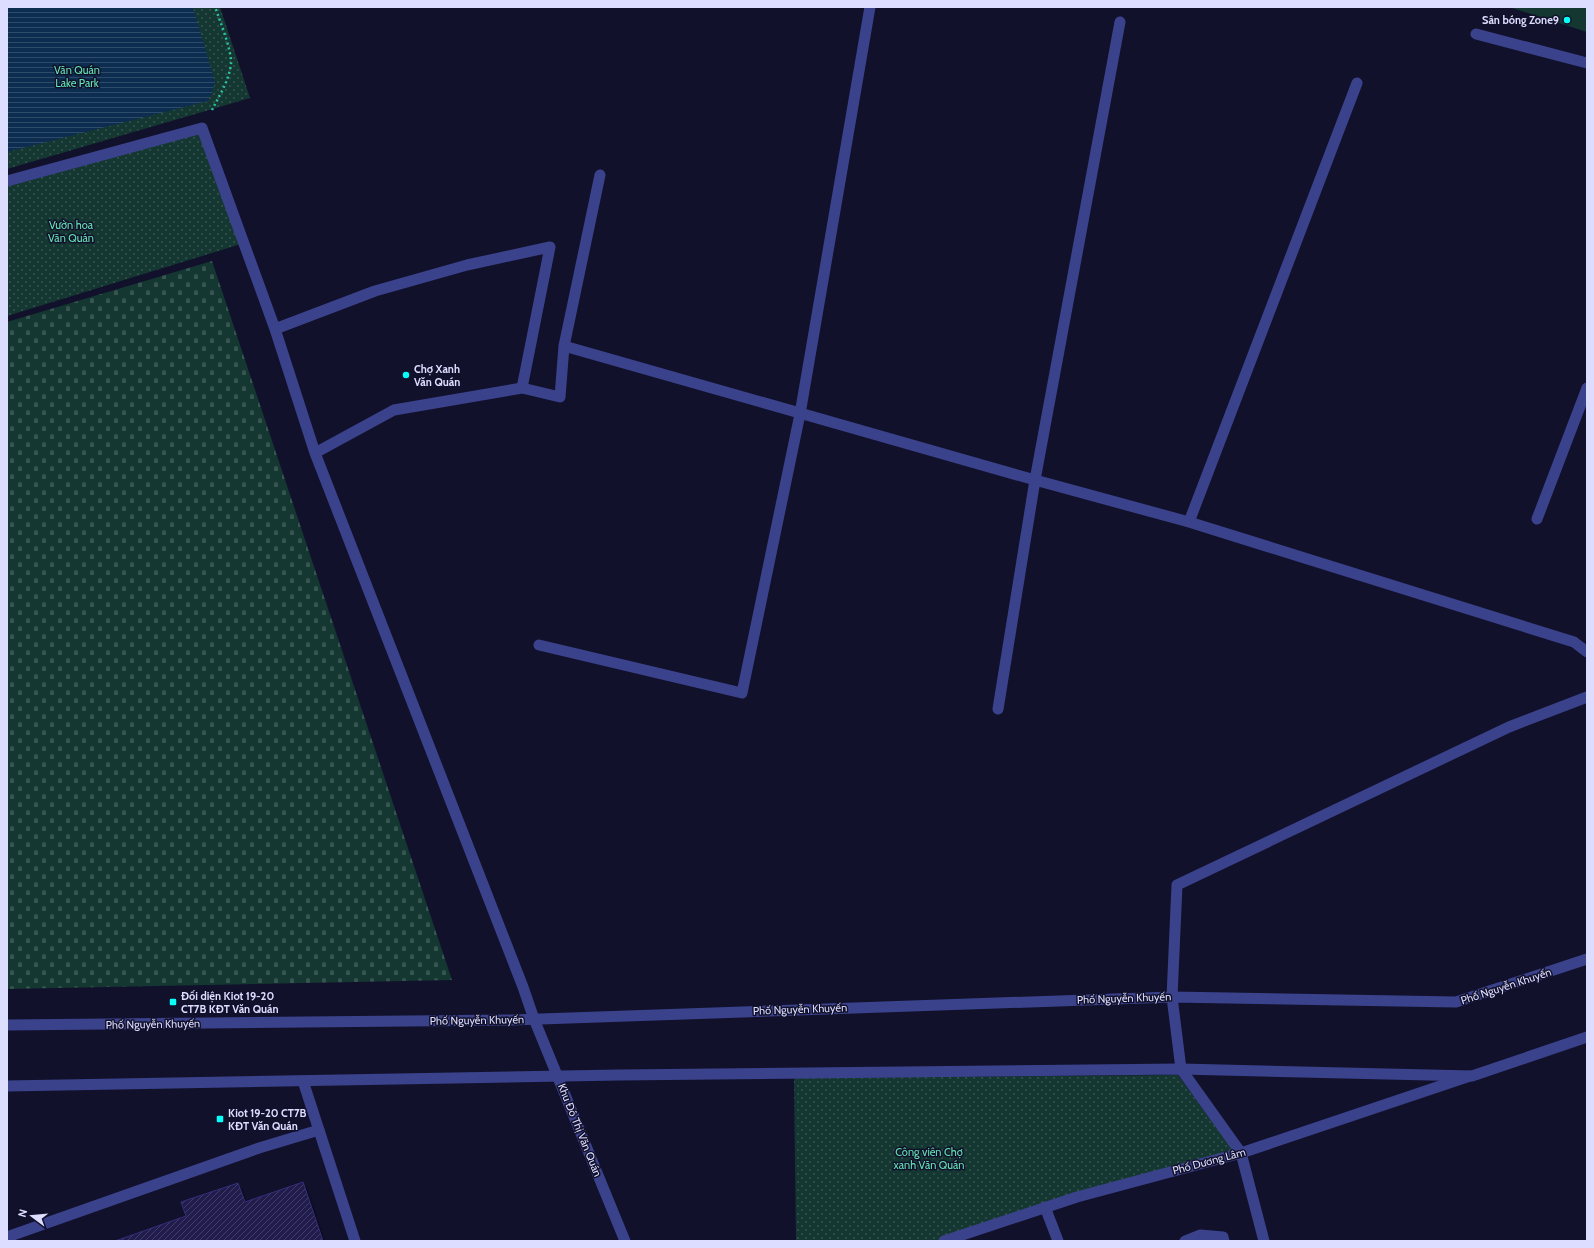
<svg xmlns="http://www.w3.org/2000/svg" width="1594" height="1248" font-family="Cabin,sans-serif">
  <defs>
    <pattern id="cemetery-stones" width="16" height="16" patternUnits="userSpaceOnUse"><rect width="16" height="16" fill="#143731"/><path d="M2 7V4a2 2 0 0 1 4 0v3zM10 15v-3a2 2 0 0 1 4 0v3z" fill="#365450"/></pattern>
    <pattern id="park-dots" width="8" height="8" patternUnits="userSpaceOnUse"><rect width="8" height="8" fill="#143731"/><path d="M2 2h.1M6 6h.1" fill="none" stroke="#365450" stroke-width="1.8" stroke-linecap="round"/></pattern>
    <pattern id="water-rules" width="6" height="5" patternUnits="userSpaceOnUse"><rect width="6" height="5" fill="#0c2d50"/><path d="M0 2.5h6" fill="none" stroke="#2f4b6a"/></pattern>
    <pattern id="building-hatch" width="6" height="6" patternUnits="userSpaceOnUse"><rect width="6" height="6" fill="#201c4e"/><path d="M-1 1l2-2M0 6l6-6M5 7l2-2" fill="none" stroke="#403d69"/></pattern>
    <filter id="shadow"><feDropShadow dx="2.5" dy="4.5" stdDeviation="1" flood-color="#0009"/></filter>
  </defs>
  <rect width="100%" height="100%" fill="#12112c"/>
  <!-- cemetery -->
  <path fill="url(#cemetery-stones)" d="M 212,261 L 452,980 L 7,989 L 7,322 Z"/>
  <!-- park -->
  <path fill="url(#park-dots)" d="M 7,7 L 220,7 L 250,98 L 7,169 Z
    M 200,132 L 241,244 L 7,316 L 7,185 Z
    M 1178,1075 L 1233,1150 L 941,1241 L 796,1241 L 794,1078 Z"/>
  <!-- pitch -->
  <path fill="#143731" d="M 1509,7 L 1587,7 L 1587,32 Z"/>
  <!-- water -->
  <path fill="url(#water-rules)" d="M 7,7 L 193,7 L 215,82 L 212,93 L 208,101 L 7,152 Z"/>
  <!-- building -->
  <path fill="url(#building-hatch)" stroke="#332e7a" filter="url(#shadow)" d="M 303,1182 L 323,1241 L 115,1241 L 186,1216 L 181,1202 L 238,1183 L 245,1202 Z"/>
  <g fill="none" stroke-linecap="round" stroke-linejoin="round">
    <!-- path -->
    <path stroke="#2ec1a6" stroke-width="2.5" stroke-dasharray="2 3" stroke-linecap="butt" d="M 212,110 C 219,96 229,81 231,64 C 232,51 220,21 215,7"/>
    <!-- service -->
    <path stroke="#3b428c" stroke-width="11" d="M 1476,34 L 1587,63
      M 600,175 L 564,346 L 1035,480 L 1189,522 L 1574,642 L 1587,652
      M 7,181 L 202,128 L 275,329 L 315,453 L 523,987 L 534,1019
      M 275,329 L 375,291 L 467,265 L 550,247 L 522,388
      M 315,453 L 394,410 L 522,388 L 560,397 L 564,346
      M 1537,519 L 1587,388
      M 1189,522 L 1357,83
      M 539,645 L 742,693 L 800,414 L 870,7
      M 998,709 L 1035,480 L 1120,22
      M 1172,997 L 1177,885 L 1509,727 L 1587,697
      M 1045,1207 L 1058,1241
      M 7,1237 L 259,1148 L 319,1130
      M 1185,1241 L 1200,1235 L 1223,1237 L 1224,1241"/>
    <!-- minor -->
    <path stroke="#3b428c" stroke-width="11" d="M 1172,997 L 1181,1069 L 1241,1153 L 1264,1241
      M 534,1019 L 625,1241
      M 303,1081 L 355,1241
      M 944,1241 L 1077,1197 L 1241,1153 L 1470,1076"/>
    <!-- tertiary -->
    <path stroke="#3b428c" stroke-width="11" d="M 7,1025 L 512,1020 L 1172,997 L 1456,1002 L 1587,959
      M 7,1086 L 619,1075 L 1181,1069 L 1472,1076 L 1587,1037"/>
  </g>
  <!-- markers -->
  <g fill="#08fff8" stroke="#12112c" stroke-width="1.5">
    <circle cx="1567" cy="20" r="4"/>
    <circle cx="406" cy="375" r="4"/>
    <rect x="169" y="998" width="8" height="8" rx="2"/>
    <rect x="216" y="1115" width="8" height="8" rx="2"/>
  </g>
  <g text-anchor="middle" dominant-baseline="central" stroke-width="3" stroke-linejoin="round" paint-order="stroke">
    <!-- poi labels -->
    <g font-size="11" font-weight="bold" fill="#dcddff" stroke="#12112c" text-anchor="start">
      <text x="1559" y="20" text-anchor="end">Sân bóng Zone9</text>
      <text x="414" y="369">Chợ Xanh<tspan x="414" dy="13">Văn Quán</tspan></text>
      <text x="181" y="996">Đối diện Kiot 19-20<tspan x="181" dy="13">CT7B KĐT Văn Quán</tspan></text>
      <text x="228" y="1113">Kiot 19-20 CT7B<tspan x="228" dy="13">KĐT Văn Quán</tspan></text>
    </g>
    <!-- park labels -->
    <g font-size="11" fill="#63e4b3" stroke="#12112c">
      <text x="77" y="70">Văn Quán<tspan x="77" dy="13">Lake Park</tspan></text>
      <text x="71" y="225">Vườn hoa<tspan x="71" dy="13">Văn Quán</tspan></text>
      <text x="929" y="1152">Công viên Chợ<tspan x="929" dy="13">xanh Văn Quán</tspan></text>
    </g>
    <!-- street labels -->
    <g font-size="11" fill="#dcddff" stroke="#12112c">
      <text transform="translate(1506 986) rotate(-18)">Phố Nguyễn Khuyến</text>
      <text transform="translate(1124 998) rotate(-2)">Phố Nguyễn Khuyến</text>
      <text transform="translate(800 1009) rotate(-2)">Phố Nguyễn Khuyến</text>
      <text transform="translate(477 1020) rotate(-1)">Phố Nguyễn Khuyến</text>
      <text transform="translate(153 1024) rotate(-1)">Phố Nguyễn Khuyến</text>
      <text transform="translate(580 1130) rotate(68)">Khu Đô Thị Văn Quán</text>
      <text transform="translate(1209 1161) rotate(-15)">Phố Dương Lâm</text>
    </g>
  </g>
  <!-- border -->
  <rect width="1594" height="1248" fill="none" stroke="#dcddff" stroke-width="16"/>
  <!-- north arrow -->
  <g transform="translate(32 1216) rotate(286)" stroke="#12112c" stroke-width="3" paint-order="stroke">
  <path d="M0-3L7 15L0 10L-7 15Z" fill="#dcddff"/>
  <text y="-6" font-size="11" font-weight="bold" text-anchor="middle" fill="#dcddff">N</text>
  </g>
</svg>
